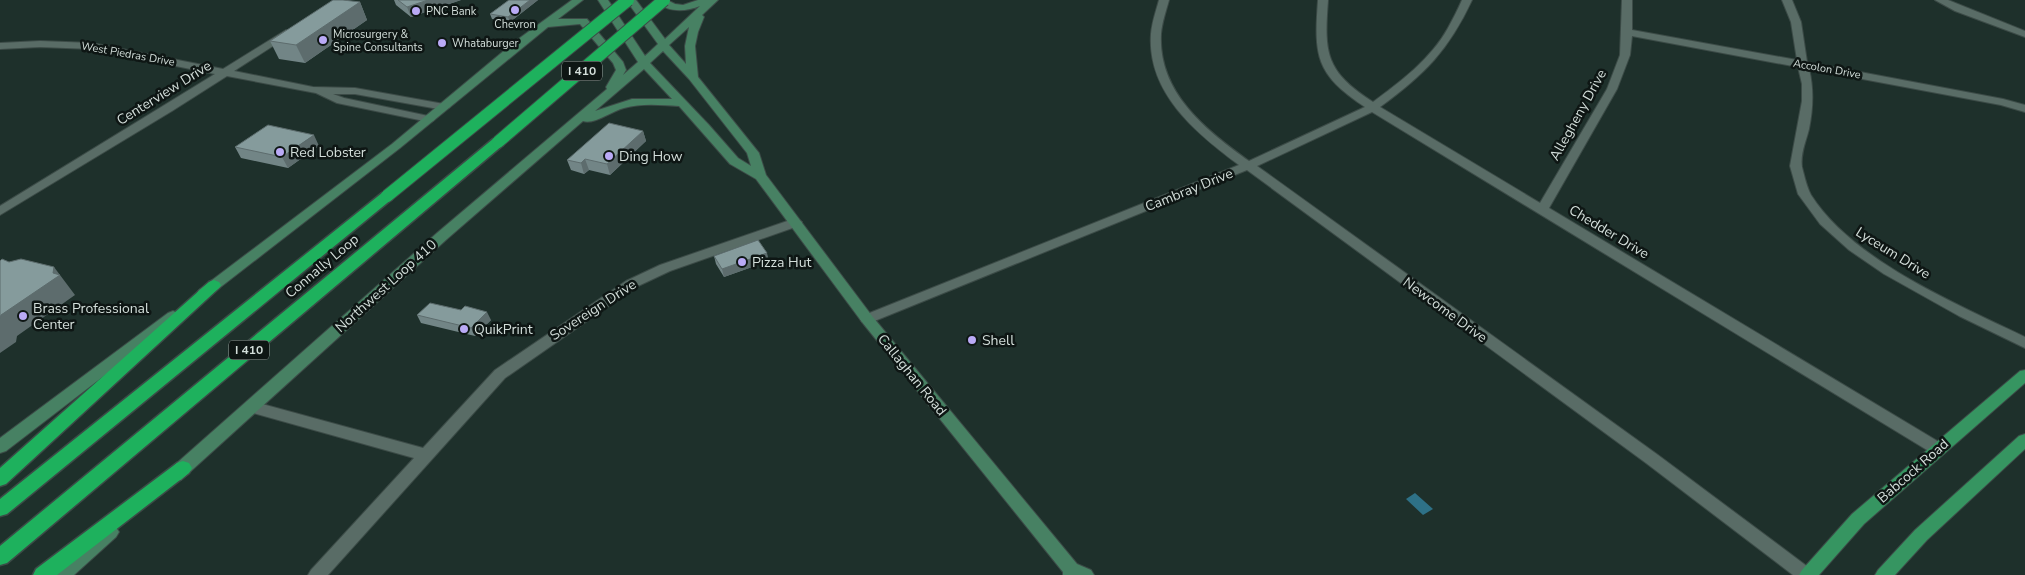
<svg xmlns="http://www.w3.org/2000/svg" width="2025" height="575" font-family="'Nunito Sans',sans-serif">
  <rect width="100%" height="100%" fill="#1e302b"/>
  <!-- water -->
  <path fill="#2e7187" d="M 1415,493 L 1433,509 L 1423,515 L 1406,499 Z"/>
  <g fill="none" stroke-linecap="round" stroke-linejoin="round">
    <!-- minor casing -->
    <g stroke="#3c4b47" stroke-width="2">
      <path id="minor" d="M 1159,0 L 1169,0 C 1166,11 1162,22 1161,34 C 1158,93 1206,130 1249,161 L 1365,107 C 1315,74 1314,56 1318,0 L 1328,0 C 1324,53 1325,71 1373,102 C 1400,82 1431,59 1448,28 C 1453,19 1458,9 1462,0 L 1472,0 C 1448,51 1425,74 1380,107 L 1540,203 L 1607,89 L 1620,55 L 1622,0 L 1632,0 L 1632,30 L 1797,60 L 1791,22 L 1782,0 L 1792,0 L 1801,22 L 1807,62 L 2003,99 L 2025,105 L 2025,112 L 2001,105 L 1809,69 C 1814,89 1813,109 1809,129 C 1806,141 1800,154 1802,167 C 1804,175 1807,188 1811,195 C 1853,261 1957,304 2025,337 L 2025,348 L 1959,316 L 1884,274 L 1849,250 L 1820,224 L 1798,194 L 1790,166 L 1802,101 L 1802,84 L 1798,67 L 1632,36 L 1630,55 L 1617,89 L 1549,208 L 1944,445 L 1946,449 L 1944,453 L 1938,455 L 1932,453 L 1372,112 L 1257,166 L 1658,455 L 1812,570 L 1815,575 L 1793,575 L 1646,463 L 1247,170 L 872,322 L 862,322 L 860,319 L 862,316 L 1239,165 C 1196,133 1147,93 1151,34 C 1152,22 1156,11 1159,0 Z
        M 1935,0 L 1948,0 L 2025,31 L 2025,37 L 1955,11 Z
        M 286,30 L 291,33 L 290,35 L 234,71 L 313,87 L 355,88 L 444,104 L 450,107 L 444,110 L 355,94 L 333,94 L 344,98 L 433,117 L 435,119 L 433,121 L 429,122 L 337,103 L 316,93 L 227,76 L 172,111 L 0,215 L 0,206 L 215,74 L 92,49 L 40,47 L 0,49 L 0,43 L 40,41 L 92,43 L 223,69 Z
        M 796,218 L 802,222 L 801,225 L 670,271 L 636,287 L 505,378 L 328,575 L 308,575 L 311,570 L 414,458 L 246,411 L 243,407 L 246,403 L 251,401 L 423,448 L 495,370 L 626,281 L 660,265 Z"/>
    </g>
    <!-- secondary casing -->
    <g stroke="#3c4b47" stroke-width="2">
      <path id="secondary" d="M 572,0 L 583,0 L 558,19 L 587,19 L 623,62 L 626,70 L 623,75 L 638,62 L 598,0 L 608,0 L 645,56 L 658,44 L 626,0 L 636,0 L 665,39 L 700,6 C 685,12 667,13 655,0 L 667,0 L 675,4 L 683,5 L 698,0 L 718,0 L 702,15 L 704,17 L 698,32 L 695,46 L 698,77 L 759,153 L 766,175 L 872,316 L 1077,564 L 1091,570 L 1094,575 L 1063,575 L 1063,572 L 862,322 L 756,179 L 730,164 L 679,106 C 661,105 641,103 624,108 C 612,111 594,125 583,121 L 447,239 L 181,480 L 175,481 L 169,480 L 167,475 L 169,470 L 437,233 L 607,89 L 606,87 L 616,70 L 613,63 L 580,24 L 548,27 L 400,148 L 209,296 L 199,296 L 197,293 L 199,290 L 392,144 L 517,40 ZM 689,27 L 685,46 L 686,64 L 669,45 ZM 663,51 L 689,79 L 747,153 L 751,166 L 738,158 L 709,125 L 650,63 ZM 644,69 L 672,99 L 632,99 L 595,111 Z
        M 173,311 L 178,313 L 180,316 L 178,319 L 6,451 L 0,453 L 0,438 L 168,313 Z
        M 110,525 L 116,527 L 119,532 L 116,537 L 74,575 L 53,575 L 56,570 L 104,527 Z"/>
    </g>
    <!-- primary casing -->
    <g stroke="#3c4b47" stroke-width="2">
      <path id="primary" d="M 2025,370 L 2025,383 L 1864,524 L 1819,575 L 1799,575 L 1802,570 L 1852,514 L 2020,371 Z
        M 2025,434 L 2025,449 L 1927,540 L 1895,575 L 1875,575 L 1878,570 L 1915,530 L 2019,436 Z"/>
    </g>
    <!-- motorway casing -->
    <g stroke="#3c4b47" stroke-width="3">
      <path id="motorway" d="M 498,138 L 503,139 L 504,142 L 503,145 L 7,563 L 0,565 L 0,546 L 493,139 Z
        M 387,192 L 392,193 L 394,196 L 392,199 L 7,514 L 0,516 L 0,499 L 382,193 Z
        M 214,280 L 219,282 L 221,285 L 219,288 L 6,484 L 0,486 L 0,468 L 209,282 Z
        M 183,461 L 189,463 L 192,468 L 189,473 L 57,575 L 33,575 L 36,569 L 177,463 Z"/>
    </g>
    <!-- minor -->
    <use href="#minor" fill="#596c66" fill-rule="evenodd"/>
    <!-- secondary -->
    <use href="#secondary" fill="#478163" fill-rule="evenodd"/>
    <!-- primary -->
    <use href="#primary" fill="#369561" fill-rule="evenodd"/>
    <!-- motorway -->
    <use href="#motorway" fill="#1eb15d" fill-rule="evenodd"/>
    <!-- motorway-bridge casing -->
    <g stroke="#3c4b47" stroke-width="14" stroke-linecap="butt">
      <path id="motorway-bridge" d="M 498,142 L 664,0
        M 387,196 L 628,0"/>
    </g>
    <!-- motorway-bridge -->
    <use href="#motorway-bridge" stroke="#1eb15d" stroke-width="12"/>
  </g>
  <!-- wall -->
  <path fill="#728586" d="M 394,0 L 461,0 L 411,17 L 396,5 Z
    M 509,0 L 538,0 L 510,22 L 492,19 L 490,14 Z
    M 360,2 L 367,20 L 305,63 L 279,59 L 270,41 Z
    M 643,131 L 646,141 L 610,175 L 589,170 L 584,174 L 571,170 L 567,160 Z
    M 319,146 L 288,168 L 241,158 L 235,147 Z
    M 714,256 L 769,261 L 724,277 L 716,264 Z
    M 417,315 L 491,320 L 475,336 L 421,323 Z"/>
  <!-- shaded-wall -->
  <path fill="#5d6c6d" d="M 428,0 L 461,0 L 411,17 L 407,7 Z
    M 530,0 L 538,0 L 510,22 L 508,17 Z
    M 360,2 L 367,20 L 305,63 L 296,45 Z
    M 643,131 L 646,141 L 610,175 L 607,164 Z
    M 314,135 L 319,146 L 288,168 L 282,157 Z
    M 585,159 L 589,170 L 584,174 L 581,163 Z
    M 767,253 L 769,261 L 724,277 L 722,269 Z
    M 54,267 L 75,295 L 17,336 L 16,342 L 0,353 L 0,319 L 1,315 L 53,273 Z
    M 487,312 L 491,320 L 475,336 L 471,328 Z"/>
  <!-- building -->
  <path fill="#859b9c" stroke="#5d6c6d" d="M 333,0 L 343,0 L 360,2 L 296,45 L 270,41 Z
    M 398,0 L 428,0 L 407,7 Z
    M 509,0 L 530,0 L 508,17 L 490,14 Z
    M 609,123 L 643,131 L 607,164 L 585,159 L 581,163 L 567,160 Z
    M 268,125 L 314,135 L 282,157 L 235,147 Z
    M 758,240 L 767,253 L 722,269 L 714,256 Z
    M 2,259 L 9,262 L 21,259 L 54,267 L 53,273 L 60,275 L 1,315 L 0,319 L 0,261 Z
    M 430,303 L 461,310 L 465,306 L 487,312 L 471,328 L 417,315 Z"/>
  <!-- markers -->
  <g fill="#baaaf6" stroke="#0e1614" stroke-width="2">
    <circle cx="515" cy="10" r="5"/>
    <circle cx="416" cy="11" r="5"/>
    <circle cx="323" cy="40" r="5"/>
    <circle cx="442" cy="43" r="5"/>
    <circle cx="280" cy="152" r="5"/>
    <circle cx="609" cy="156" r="5"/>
    <circle cx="742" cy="262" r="5"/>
    <circle cx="23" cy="316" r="5"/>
    <circle cx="464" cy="329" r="5"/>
    <circle cx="972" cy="340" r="5"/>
  </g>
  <g text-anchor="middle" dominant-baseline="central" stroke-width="5" stroke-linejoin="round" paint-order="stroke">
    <!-- far-poi labels -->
    <g font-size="11" fill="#d3deda" stroke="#0e1614" text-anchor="start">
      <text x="426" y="11">PNC Bank</text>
      <text x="515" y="24" text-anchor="middle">Chevron</text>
      <text x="333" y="34">Microsurgery &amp;<tspan x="333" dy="13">Spine Consultants</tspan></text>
      <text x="452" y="43">Whataburger</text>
    </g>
    <!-- far-street labels -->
    <g font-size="11" fill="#d3deda" stroke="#0e1614">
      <text transform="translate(128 54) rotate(10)">West Piedras Drive</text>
      <text transform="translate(1827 69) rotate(10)">Accolon Drive</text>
    </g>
    <!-- shield labels -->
    <g fill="#0e1614" stroke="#98a29f" stroke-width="1">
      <rect x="562" y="61.5" width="40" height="19" rx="4"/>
      <rect x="229" y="340.5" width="40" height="19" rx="4"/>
    </g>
    <g font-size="12" font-weight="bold" fill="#d3deda">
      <text x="582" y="71">I 410</text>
      <text x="249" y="350">I 410</text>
    </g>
    <!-- street labels -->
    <g font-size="14" fill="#d3deda" stroke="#0e1614">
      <text transform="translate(164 93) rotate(-32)">Centerview Drive</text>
      <text transform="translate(1578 115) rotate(-61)">Allegheny Drive</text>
      <text transform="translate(1189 190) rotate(-22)">Cambray Drive</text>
      <text transform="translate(1609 232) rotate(31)">Chedder Drive</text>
      <text transform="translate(1893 253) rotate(32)">Lyceum Drive</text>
      <text transform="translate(322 266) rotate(-40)">Connally Loop</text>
      <text transform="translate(386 286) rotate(-42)">Northwest Loop 410</text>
      <text transform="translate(593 310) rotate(-33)">Sovereign Drive</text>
      <text transform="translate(1445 310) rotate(36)">Newcome Drive</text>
      <text transform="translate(912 375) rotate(51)">Callaghan Road</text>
      <text transform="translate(1913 471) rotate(-41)">Babcock Road</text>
    </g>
    <!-- poi labels -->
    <g font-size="14" fill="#d3deda" stroke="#0e1614" text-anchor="start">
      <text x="290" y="152">Red Lobster</text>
      <text x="619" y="156">Ding How</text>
      <text x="752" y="262">Pizza Hut</text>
      <text x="33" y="308">Brass Professional<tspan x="33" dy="16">Center</tspan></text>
      <text x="474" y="329">QuikPrint</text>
      <text x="982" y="340">Shell</text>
    </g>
  </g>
</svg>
